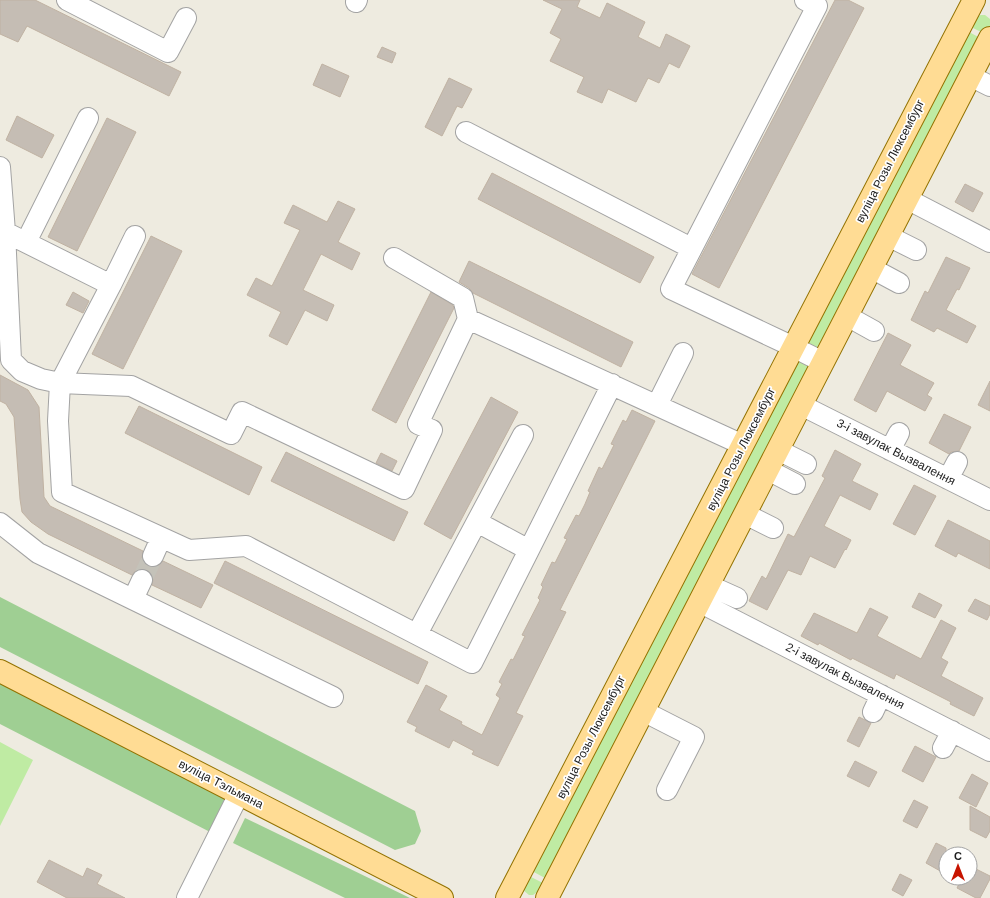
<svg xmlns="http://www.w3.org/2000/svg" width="990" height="898" font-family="Helvetica,sans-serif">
  <rect width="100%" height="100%" fill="#eeebe0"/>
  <!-- grass -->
  <path fill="#bfeba3" d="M 981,15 L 985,15 L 990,19 L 990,29 L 987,35 L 971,27 L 978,16 Z
    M 969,32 L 984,40 L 821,350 L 808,347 L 808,339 Z
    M 800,361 L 810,366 L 545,878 L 530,870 L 797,363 Z
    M 0,742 L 33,760 L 0,826 Z
    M 527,875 L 543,883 L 539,891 L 533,895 L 529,895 L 523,890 Z"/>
  <!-- forest -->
  <path fill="#9fcf93" d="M 0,597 L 415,811 L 421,831 L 415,844 L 395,850 L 0,647 Z
    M 0,683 L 229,801 L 212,833 L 0,724 Z
    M 245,818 L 410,898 L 345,898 L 233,843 Z"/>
  <!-- building -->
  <path fill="#c5bdb4" stroke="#c0b2a2" d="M 0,0 L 35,0 L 181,72 L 169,96 L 27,26 L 18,42 L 0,34 Z
    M 543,0 L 580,0 L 577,7 L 600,18 L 607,3 L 645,22 L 638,37 L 660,48 L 666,34 L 690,46 L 679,68 L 669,63 L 659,83 L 648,78 L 636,102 L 608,89 L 602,103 L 577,92 L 584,77 L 550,61 L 561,39 L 550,33 L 562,9 Z
    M 835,0 L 848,0 L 864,8 L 719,288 L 692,274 Z
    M 382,47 L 396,53 L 392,63 L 377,57 Z
    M 322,64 L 349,76 L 340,97 L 313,85 Z
    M 449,78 L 472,89 L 462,108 L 457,106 L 442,136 L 425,127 Z
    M 17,116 L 54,135 L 42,158 L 6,140 Z
    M 107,118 L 136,132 L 77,251 L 48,237 Z
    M 492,173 L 654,257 L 640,283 L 478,199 Z
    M 965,184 L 983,193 L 973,212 L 955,202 Z
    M 338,201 L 355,209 L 338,242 L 360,253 L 352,270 L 321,254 L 303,290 L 334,305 L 327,321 L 305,310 L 287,345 L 269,336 L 281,312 L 247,295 L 256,278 L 272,286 L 300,230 L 284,223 L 293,205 L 327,222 Z
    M 151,236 L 182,251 L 123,369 L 92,354 Z
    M 946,257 L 970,268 L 959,290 L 957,289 L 946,310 L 976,326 L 967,343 L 937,328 L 934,332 L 911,320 L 925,291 L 928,293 Z
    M 469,261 L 633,342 L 621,367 L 473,293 L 469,288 L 459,282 Z
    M 73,292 L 89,301 L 83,313 L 66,305 Z
    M 431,292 L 453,305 L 454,308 L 396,423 L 372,410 Z
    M 888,333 L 911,345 L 900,365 L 934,383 L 927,395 L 932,398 L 925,411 L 887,391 L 876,412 L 854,400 Z
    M 0,375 L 28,390 L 39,407 L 44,497 L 50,506 L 143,551 L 142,558 L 144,562 L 148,566 L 155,567 L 159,565 L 163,561 L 213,585 L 201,608 L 152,585 L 153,579 L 151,573 L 147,570 L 141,569 L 135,571 L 132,575 L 48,534 L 31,522 L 22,512 L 20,499 L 14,417 L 6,404 L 0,401 Z
    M 990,381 L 990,411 L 978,405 Z
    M 491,397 L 518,412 L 451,539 L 424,524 Z
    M 139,406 L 262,467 L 249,495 L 125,433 Z
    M 632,410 L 655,421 L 560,610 L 566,612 L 516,713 L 523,716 L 498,766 L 472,754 L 474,751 L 453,740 L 449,748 L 415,731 L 417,727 L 407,722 L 426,685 L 447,696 L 439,710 L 462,722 L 461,724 L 482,735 L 500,698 L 496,695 L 502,684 L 499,682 L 511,659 L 513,660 L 525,636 L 522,635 L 540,600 L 538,598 L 543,587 L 541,585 L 552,562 L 555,563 L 567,539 L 564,538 L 576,515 L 579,516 L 585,504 L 590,492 L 588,491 L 599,467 L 602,469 L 614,445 L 611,444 L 623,420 L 626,422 Z
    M 944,414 L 971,427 L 959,451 L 951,452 L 949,454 L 929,443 Z
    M 835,450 L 861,464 L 852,481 L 878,494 L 870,510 L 840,495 L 824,526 L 851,540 L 846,550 L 845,549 L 835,568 L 810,556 L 801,575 L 788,570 L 767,610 L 749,601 L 762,576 L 766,579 L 788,534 L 794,537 L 825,478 L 822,476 Z
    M 286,452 L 408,512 L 394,541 L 271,481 Z
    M 381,453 L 397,461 L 392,471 L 376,463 Z
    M 914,485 L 936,496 L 915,535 L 893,524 Z
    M 948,520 L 990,541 L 990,569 L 958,553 L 956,557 L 935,546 Z
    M 225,561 L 428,662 L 418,684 L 214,583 Z
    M 919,593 L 942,605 L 935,618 L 912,607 Z
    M 975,599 L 990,606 L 990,614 L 987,620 L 968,611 Z
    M 870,608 L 888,617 L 877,636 L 921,659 L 941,620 L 956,628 L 941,658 L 948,662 L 941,676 L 983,698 L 974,716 L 950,704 L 951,702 L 896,674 L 894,679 L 852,658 L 851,660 L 819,643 L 818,645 L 801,636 L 814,613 L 857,633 Z
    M 859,717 L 871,723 L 859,747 L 847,741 Z
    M 915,746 L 936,757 L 923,782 L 902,771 Z
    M 855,761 L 877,772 L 869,787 L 847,776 Z
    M 972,774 L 988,783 L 976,807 L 959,798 Z
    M 914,800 L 928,807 L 917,828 L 903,821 Z
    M 970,806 L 990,817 L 990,831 L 986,838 L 970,830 Z
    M 936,843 L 946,848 L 946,865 L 942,872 L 926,863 Z
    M 49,860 L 83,877 L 87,868 L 102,875 L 97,884 L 125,898 L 67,898 L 37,882 Z
    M 970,866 L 990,876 L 990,879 L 980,898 L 976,898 L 957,888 L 962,878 L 970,878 Z
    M 900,874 L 912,880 L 903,896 L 892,890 Z"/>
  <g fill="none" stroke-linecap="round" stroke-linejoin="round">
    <!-- minor-tunnel -->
    <path stroke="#c4c2b9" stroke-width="20" stroke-dasharray="20 10" stroke-linecap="butt" d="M 142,580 L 153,556"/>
    <!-- minor casing -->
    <g stroke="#a3a3a3" stroke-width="22">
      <path id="minor" d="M 67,0 L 168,52 L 186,18
        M 805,0 L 817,6 L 671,289 L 783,342 L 823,362
        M 356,2 L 357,0
        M 970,76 L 990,86
        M 466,132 L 691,248
        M 0,167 L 5,232 L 11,360 L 22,371 L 41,379 L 60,383 L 58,421 L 62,492 L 189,550 L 246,546 L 472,663 L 529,550 L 477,522
        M 907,199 L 990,242
        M 5,232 L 111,285 L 60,383
        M 888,236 L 916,250
        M 26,242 L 88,118
        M 394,258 L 463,298 L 468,319
        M 871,268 L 899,283
        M 111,285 L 135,236
        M 847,316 L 874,331
        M 60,383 L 131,386 L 231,434 L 242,412 L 404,489 L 432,430 L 418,424 L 468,319 L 743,445
        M 657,405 L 683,353
        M 801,405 L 990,500
        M 778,450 L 806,464
        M 890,450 L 899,433
        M 768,470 L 795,484
        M 948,479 L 957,462
        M 745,514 L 773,528
        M 0,523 L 38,553 L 333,697
        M 529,550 L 612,384
        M 153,556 L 161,538
        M 708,585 L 737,598
        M 133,599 L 142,580
        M 699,602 L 990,751
        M 417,634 L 523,435
        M 643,711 L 694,737 L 667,790
        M 873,712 L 881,695
        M 943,748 L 952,731
        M 187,898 L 239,794"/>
    </g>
    <!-- major casing -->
    <g stroke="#937200" stroke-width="24">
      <path id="major" d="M 0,671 L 442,898
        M 507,898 L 974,0
        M 547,898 L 990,38"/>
    </g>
    <!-- minor -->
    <use href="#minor" stroke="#fff" stroke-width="20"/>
    <!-- major -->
    <use href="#major" stroke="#ffdc94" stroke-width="22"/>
  </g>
  <g text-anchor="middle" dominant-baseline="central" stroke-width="3.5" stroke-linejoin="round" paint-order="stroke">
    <!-- street labels -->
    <g font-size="12" fill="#1c1c1c" stroke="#fff">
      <text transform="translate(890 161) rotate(-63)">вуліца Розы Люксембург</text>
      <text transform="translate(741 449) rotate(-63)">вуліца Розы Люксембург</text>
      <text transform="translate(896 452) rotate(27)">3-і завулак Вызвалення</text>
      <text transform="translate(845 676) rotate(27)">2-і завулак Вызвалення</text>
      <text transform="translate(591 737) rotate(-63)">вуліца Розы Люксембург</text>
      <text transform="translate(221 784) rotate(27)">вуліца Тэльмана</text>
    </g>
  </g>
  <!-- north arrow -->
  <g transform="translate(958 866)"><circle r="19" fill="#ffffff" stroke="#a4a4a4"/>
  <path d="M0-3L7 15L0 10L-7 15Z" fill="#c71400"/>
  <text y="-6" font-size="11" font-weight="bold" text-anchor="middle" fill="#1c1c1c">С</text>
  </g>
</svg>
